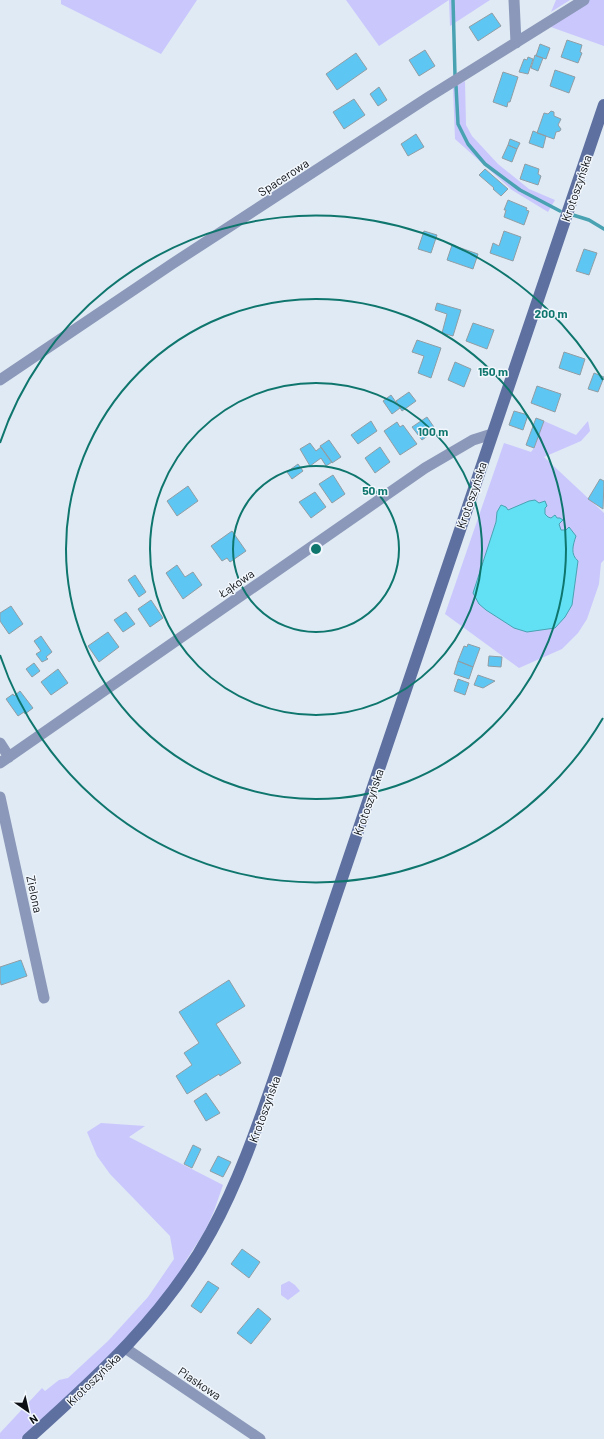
<svg xmlns="http://www.w3.org/2000/svg" width="604" height="1439" font-family="Barlow,sans-serif">
  <rect width="100%" height="100%" fill="#e0eaf4"/>
  <!-- green -->
  <path fill="#cac7fd" fill-rule="evenodd" d="M 61,0 L 197,0 L 161,54 L 61,4 Z
    M 346,0 L 490,0 L 450,26 L 449,0 L 379,46 Z
    M 556,0 L 570,0 L 551,12 Z
    M 588,0 L 604,0 L 604,46 L 548,26 Z
    M 465,81 L 466,125 L 472,136 L 498,164 L 529,189 L 555,200 L 548,212 L 512,190 L 455,139 L 453,88 Z
    M 544,421 L 576,435 L 588,421 L 590,431 L 581,441 L 544,457 L 604,513 L 604,560 L 601,563 L 599,584 L 587,619 L 578,633 L 562,649 L 519,668 L 445,614 L 504,443 L 531,452 L 534,448 ZM 501,505 L 506,507 L 508,510 L 545,508 L 545,514 L 548,517 L 551,518 L 555,515 L 561,530 L 566,530 L 569,527 L 574,557 L 578,561 L 572,605 L 500,618 L 486,610 L 476,583 L 496,522 L 497,512 Z
    M 101,1123 L 145,1126 L 129,1137 L 223,1185 L 214,1211 L 205,1231 L 185,1262 L 184,1268 L 159,1301 L 102,1365 L 21,1439 L 0,1439 L 0,1433 L 42,1388 L 45,1391 L 59,1380 L 68,1378 L 108,1341 L 148,1297 L 174,1259 L 170,1236 L 110,1174 L 97,1156 L 87,1132 Z
    M 289,1281 L 295,1285 L 300,1291 L 288,1300 L 281,1295 L 281,1285 Z"/>
  <!-- water -->
  <path fill="#62e1f5" stroke="#48a2b1" d="M 535,500 L 539,503 L 545,501 L 547,506 L 545,508 L 545,514 L 548,517 L 551,518 L 555,515 L 557,518 L 560,518 L 563,520 L 559,524 L 561,530 L 566,530 L 569,527 L 576,536 C 573,545 570,554 578,561 L 572,605 L 565,617 L 555,628 L 527,632 L 514,628 L 486,610 L 479,604 L 473,593 L 496,522 L 497,512 L 501,505 L 506,507 L 508,510 L 529,501 Z"/>
  <g fill="none" stroke-linecap="round" stroke-linejoin="round">
    <!-- stream -->
    <path stroke="#48a2b1" stroke-width="3.5" d="M 453,0 L 455,75
      M 456,86 L 458,124 L 468,144 L 485,164 L 520,190 L 560,211
      M 573,215 L 589,220 L 604,229"/>
  </g>
  <!-- building -->
  <path fill="#5ec6f3" stroke="#919da4" d="M 492,13 L 501,26 L 478,41 L 469,27 Z
    M 567,40 L 582,45 L 580,52 L 582,53 L 578,63 L 561,57 Z
    M 540,44 L 550,48 L 546,59 L 536,56 Z
    M 425,50 L 435,66 L 419,76 L 409,60 Z
    M 356,53 L 367,69 L 337,90 L 326,74 Z
    M 535,55 L 543,58 L 538,71 L 531,68 Z
    M 528,57 L 533,59 L 528,74 L 519,72 L 524,59 L 527,60 Z
    M 555,70 L 575,77 L 569,93 L 550,86 Z
    M 503,72 L 518,77 L 510,102 L 508,102 L 507,107 L 493,102 Z
    M 379,87 L 387,100 L 378,106 L 370,94 Z
    M 354,99 L 365,115 L 344,129 L 333,112 Z
    M 551,111 L 554,112 L 554,116 L 561,119 L 558,125 L 561,129 L 560,131 L 556,132 L 554,139 L 537,133 L 544,113 L 548,114 Z
    M 533,131 L 546,136 L 543,148 L 529,143 Z
    M 416,134 L 424,147 L 408,156 L 401,144 Z
    M 510,139 L 520,143 L 517,149 L 508,145 Z
    M 508,145 L 517,149 L 512,162 L 502,158 Z
    M 525,164 L 539,169 L 538,174 L 541,176 L 538,185 L 520,179 Z
    M 485,169 L 508,189 L 501,196 L 493,189 L 494,188 L 479,175 Z
    M 508,200 L 527,208 L 526,210 L 529,211 L 524,225 L 504,217 L 506,210 L 504,210 Z
    M 424,231 L 437,235 L 431,253 L 418,249 Z
    M 504,231 L 521,237 L 513,261 L 490,253 L 493,243 L 499,246 Z
    M 452,245 L 478,254 L 473,269 L 447,260 Z
    M 584,249 L 597,253 L 589,275 L 576,271 Z
    M 437,303 L 461,310 L 453,336 L 442,333 L 447,314 L 435,310 Z
    M 473,323 L 494,330 L 487,349 L 466,341 Z
    M 417,340 L 441,348 L 431,378 L 418,373 L 424,356 L 412,352 Z
    M 564,352 L 585,359 L 580,375 L 559,368 Z
    M 455,362 L 471,369 L 464,387 L 448,380 Z
    M 594,373 L 604,377 L 598,392 L 588,389 Z
    M 537,386 L 561,394 L 555,412 L 531,403 Z
    M 409,392 L 416,401 L 402,411 L 396,401 Z
    M 391,395 L 400,408 L 392,414 L 383,401 Z
    M 514,411 L 528,415 L 523,430 L 509,425 Z
    M 427,417 L 436,430 L 422,440 L 412,427 Z
    M 536,418 L 544,421 L 534,448 L 526,445 Z
    M 371,421 L 377,431 L 358,444 L 351,435 Z
    M 397,422 L 400,427 L 403,425 L 417,444 L 400,455 L 384,431 Z
    M 329,440 L 341,457 L 332,463 L 320,446 Z
    M 310,443 L 316,451 L 321,447 L 332,462 L 326,466 L 321,458 L 310,466 L 300,449 Z
    M 380,447 L 390,462 L 375,473 L 365,458 Z
    M 298,464 L 303,471 L 292,479 L 287,472 Z
    M 333,475 L 345,494 L 332,503 L 319,484 Z
    M 600,479 L 604,481 L 603,509 L 588,499 Z
    M 188,486 L 198,501 L 177,516 L 167,501 Z
    M 315,492 L 326,507 L 311,518 L 299,502 Z
    M 232,531 L 246,551 L 230,562 L 227,558 L 222,561 L 211,546 Z
    M 177,565 L 185,577 L 193,572 L 202,585 L 183,599 L 166,573 Z
    M 135,575 L 146,592 L 139,597 L 128,580 Z
    M 151,600 L 163,618 L 150,627 L 138,609 Z
    M 11,606 L 23,624 L 9,634 L 0,621 L 0,613 Z
    M 126,612 L 135,624 L 123,632 L 114,620 Z
    M 108,632 L 119,647 L 99,662 L 88,646 Z
    M 41,636 L 52,652 L 46,657 L 48,659 L 42,662 L 36,654 L 41,651 L 34,641 Z
    M 468,644 L 480,648 L 473,667 L 458,661 L 464,646 L 467,647 Z
    M 489,656 L 502,657 L 501,667 L 488,666 Z
    M 458,661 L 473,667 L 469,679 L 454,674 Z
    M 34,663 L 40,671 L 32,677 L 26,669 Z
    M 58,669 L 68,683 L 51,695 L 41,682 Z
    M 478,675 L 495,681 L 483,688 L 474,685 Z
    M 458,679 L 469,683 L 465,695 L 454,691 Z
    M 20,691 L 33,708 L 25,714 L 24,712 L 18,716 L 6,699 L 13,694 L 14,696 Z
    M 21,960 L 27,976 L 1,985 L 0,980 L 0,967 Z
    M 229,980 L 245,1006 L 216,1024 L 241,1063 L 220,1076 L 219,1074 L 187,1094 L 176,1076 L 192,1065 L 184,1053 L 199,1043 L 179,1012 Z
    M 206,1093 L 220,1113 L 206,1121 L 194,1101 Z
    M 193,1145 L 201,1149 L 192,1168 L 184,1164 Z
    M 218,1156 L 231,1162 L 223,1177 L 210,1171 Z
    M 242,1249 L 260,1262 L 249,1278 L 231,1264 Z
    M 208,1281 L 219,1288 L 201,1313 L 191,1306 Z
    M 258,1308 L 271,1319 L 251,1344 L 237,1333 Z"/>
  <g fill="none" stroke-linecap="round" stroke-linejoin="round">
    <!-- street -->
    <path stroke="#8b98b9" stroke-width="11" d="M 514,0 L 516,43
      M 0,380 L 172,264 L 427,98 L 584,0
      M 0,743 L 9,757
      M 0,763 L 425,468 L 473,440 L 492,434
      M 0,797 L 44,998
      M 125,1348 L 260,1439"/>
    <!-- secondary -->
    <path stroke="#5e70a0" stroke-width="12" d="M 28,1439 C 97,1377 166,1315 211,1232 C 239,1181 258,1125 277,1070 L 604,105"/>
  </g>
  <!-- distance rings -->
  <g fill="none" stroke="#0f766e" stroke-width="2">
    <circle cx="316" cy="549" r="83"/>
    <circle cx="316" cy="549" r="166"/>
    <circle cx="316" cy="549" r="250"/>
    <path d="M603 718A333 333 0 0 1 0 655M0 443A333 333 0 0 1 603 380"/>
  </g>
  <g text-anchor="middle" dominant-baseline="central" stroke-width="3" stroke-linejoin="round" paint-order="stroke">
    <!-- street labels -->
    <g font-size="12" fill="#0c0f13" stroke="#f1f7fd">
      <text transform="translate(283 177) rotate(-33)">Spacerowa</text>
      <text transform="translate(576 188) rotate(-71)">Krotoszyńska</text>
      <text transform="translate(471 495) rotate(-71)">Krotoszyńska</text>
      <text transform="translate(236 583) rotate(-35)">Łąkowa</text>
      <text transform="translate(368 802) rotate(-71)">Krotoszyńska</text>
      <text transform="translate(35 894) rotate(78)">Zielona</text>
      <text transform="translate(264 1109) rotate(-70)">Krotoszyńska</text>
      <text transform="translate(93 1379) rotate(-44)">Krotoszyńska</text>
      <text transform="translate(200 1383) rotate(34)">Piaskowa</text>
    </g>
  </g>
  <circle cx="316" cy="549" r="6" fill="#0f766e" stroke="#f1f7fd" stroke-width="2"/>
  <g font-size="12" text-anchor="middle" font-weight="bold" fill="#0f766e" stroke="#f1f7fd" stroke-width="3" stroke-linejoin="round" paint-order="stroke">
    <text x="551" y="318">200 m</text>
    <text x="493" y="376">150 m</text>
    <text x="433" y="436">100 m</text>
    <text x="375" y="495">50 m</text>
  </g>
  <!-- north arrow -->
  <g transform="translate(28 1411) rotate(146)" stroke="#f1f7fd" stroke-width="3" paint-order="stroke">
  <path d="M0-3L7 15L0 10L-7 15Z" fill="#0c0f13"/>
  <text y="-6" font-size="11" font-weight="bold" text-anchor="middle" fill="#0c0f13">N</text>
  </g>
</svg>
